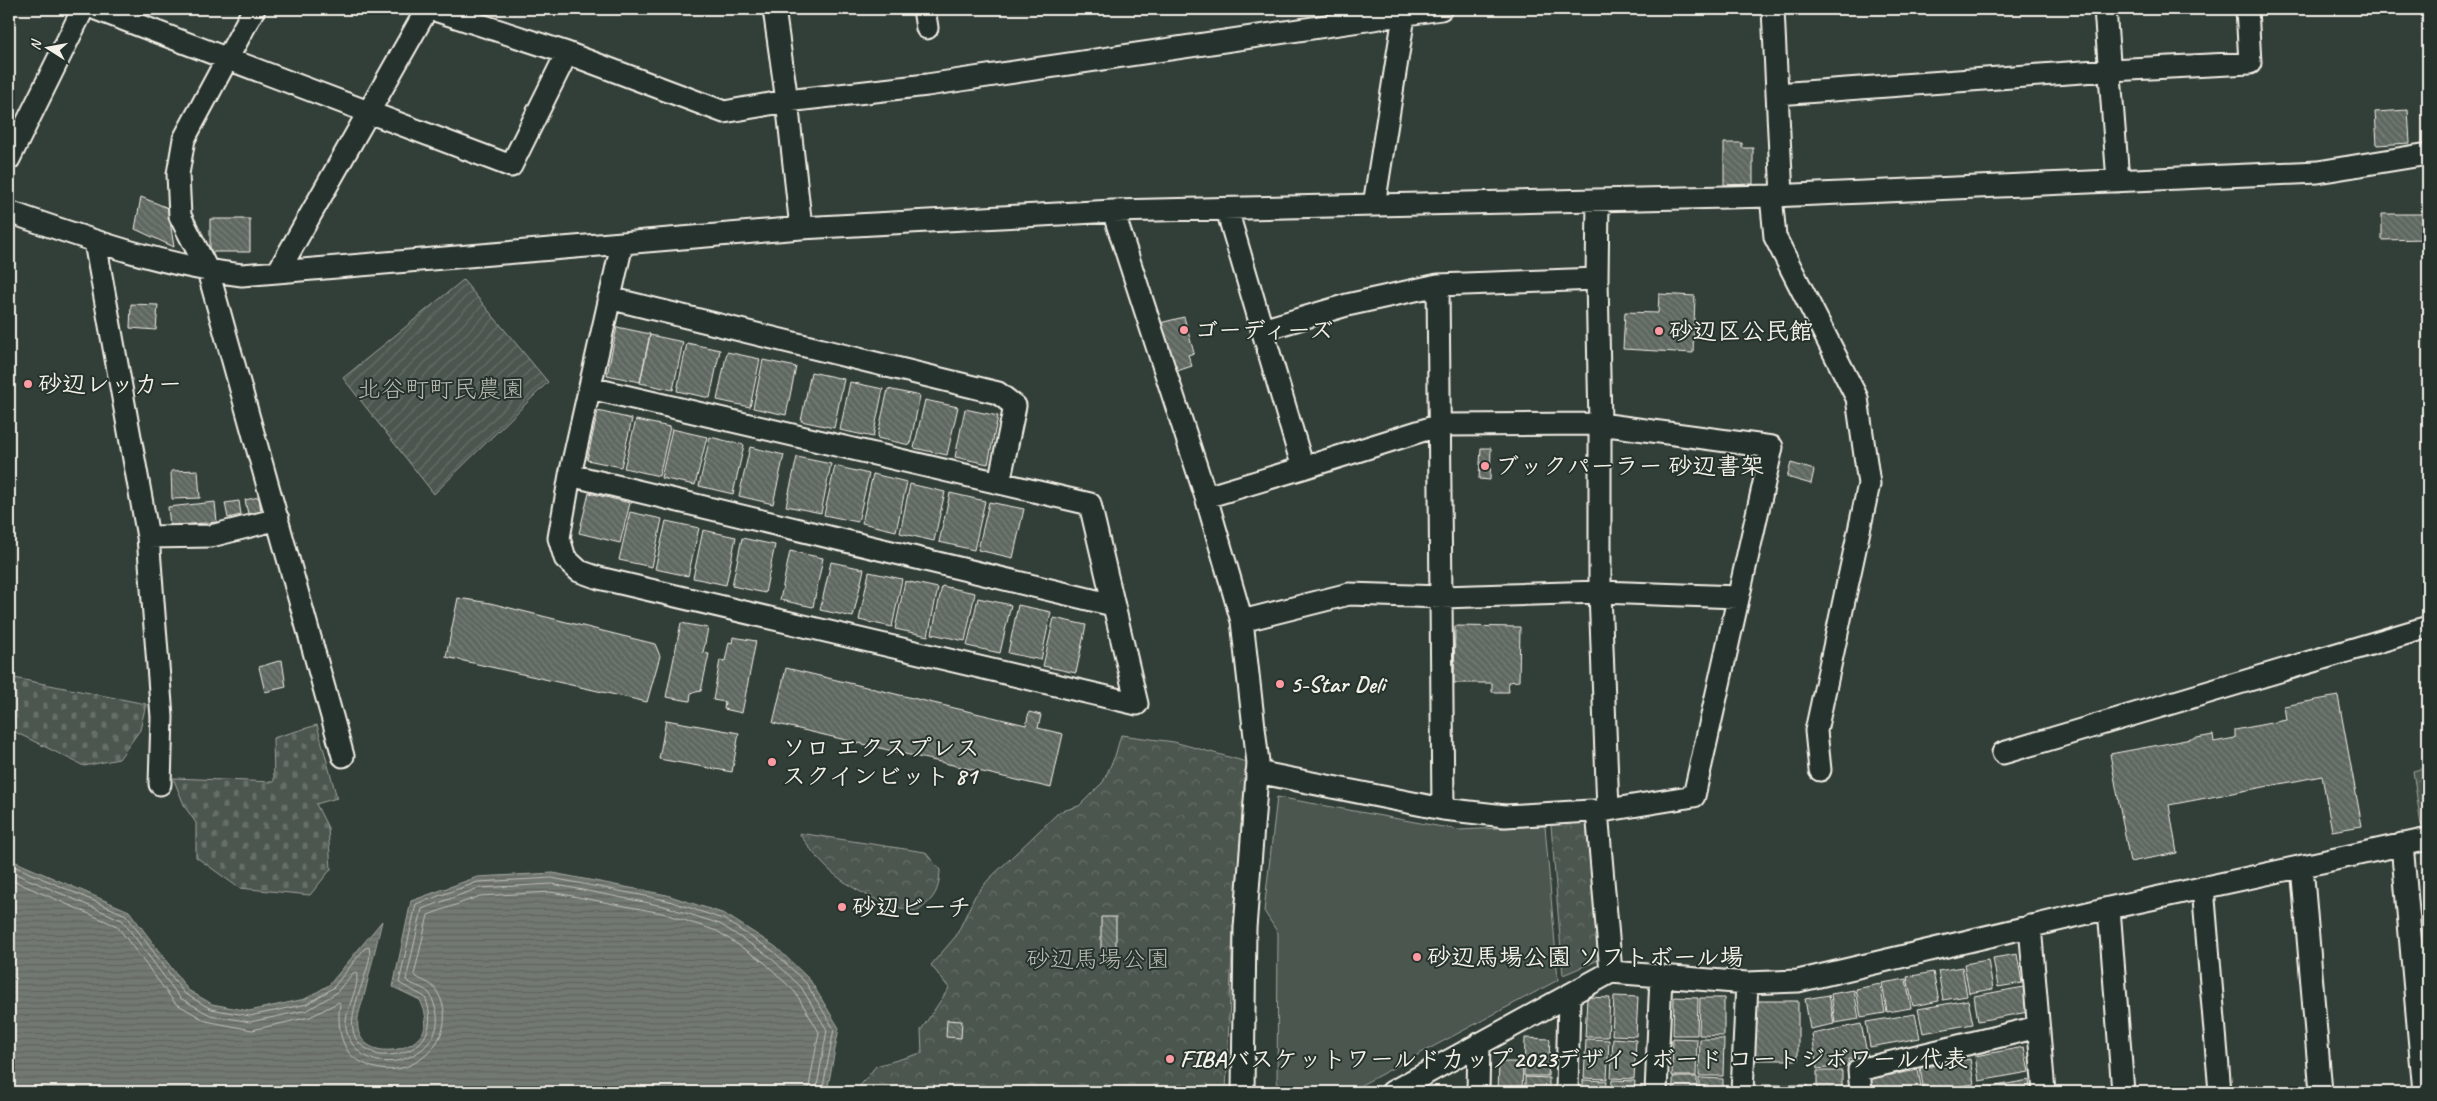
<svg xmlns="http://www.w3.org/2000/svg" width="2437" height="1101" font-family="Caveat,'Klee One',sans-serif">
  <defs>
    <pattern id="forest-crowns" width="20" height="18" patternUnits="userSpaceOnUse" patternTransform="scale(1.25)"><rect width="20" height="18" fill="#4c564f"/><path d="M2 6a3 3 0 1 1 6 0M12 15a3 3 0 1 1 6 0" fill="none" stroke="#666f68"/></pattern>
    <pattern id="cemetery-stones" width="16" height="16" patternUnits="userSpaceOnUse" patternTransform="scale(1.25)"><rect width="16" height="16" fill="#4c564f"/><path d="M2 7V4a2 2 0 0 1 4 0v3zM10 15v-3a2 2 0 0 1 4 0v3z" fill="#666f68"/></pattern>
    <pattern id="garden-furrows" width="10" height="10" patternUnits="userSpaceOnUse" patternTransform="scale(1.25)"><rect width="10" height="10" fill="#4c564f"/><path d="M-1 1l2-2M0 10L10 0M9 11l2-2" fill="none" stroke="#666f68"/></pattern>
    <pattern id="water-rules" width="6" height="5" patternUnits="userSpaceOnUse" patternTransform="scale(1.25)"><rect width="6" height="5" fill="#727972"/><path d="M0 2.5h6" fill="none" stroke="#60635e"/></pattern>
    <pattern id="building-back-hatch" width="6" height="6" patternUnits="userSpaceOnUse" patternTransform="scale(1.25)"><rect width="6" height="6" fill="#5f6861"/><path d="M-1 5l2 2M0 0l6 6M5-1l2 2" fill="none" stroke="#777e78"/></pattern>
  </defs>
  <rect width="100%" height="100%" fill="#323e38"/>
  <filter id="ink" filterUnits="userSpaceOnUse"><feTurbulence type="fractalNoise" baseFrequency=".02" numOctaves="2"/><feDisplacementMap in="SourceGraphic" scale="10" xChannelSelector="R" yChannelSelector="G"/><feConvolveMatrix kernelMatrix="1 2 1 2 8 2 1 2 1" color-interpolation-filters="sRGB"/></filter>
  <g filter="url(#ink)">
    <!-- grass -->
    <path fill="#4c564f" stroke="#a0a49c" d="M 1277,797 L 1459,830 L 1545,826 L 1558,980 L 1348,1092 L 1277,1092 L 1278,933 L 1264,911 Z"/>
    <!-- forest -->
    <path fill="url(#forest-crowns)" stroke="#a0a49c" d="M 1121,735 L 1174,742 L 1247,762 L 1233,927 L 1226,1092 L 855,1092 L 876,1066 L 922,1053 L 921,1030 L 949,988 L 931,965 L 956,936 L 975,896 L 989,879 L 1059,812 L 1079,806 L 1103,782 L 1115,756 Z
      M 2428,767 L 2428,824 L 2421,825 L 2413,771 Z
      M 1592,822 L 1601,959 L 1563,975 L 1551,825 Z
      M 799,833 L 925,852 L 940,870 C 939,891 935,898 918,911 C 890,909 856,892 834,874 C 820,863 809,847 799,833 Z"/>
    <!-- cemetery -->
    <path fill="url(#cemetery-stones)" stroke="#a0a49c" d="M 9,677 L 146,704 L 140,730 L 119,759 L 84,766 L 9,729 Z
      M 317,725 L 337,798 L 316,804 L 328,828 L 331,869 L 310,895 L 239,888 L 196,857 L 196,823 L 185,807 L 173,778 L 274,782 L 273,738 Z"/>
    <!-- garden -->
    <path fill="url(#garden-furrows)" stroke="#a0a49c" d="M 463,280 L 548,382 L 434,494 L 343,378 Z"/>
    <!-- water -->
    <path fill="url(#water-rules)" stroke="#a6a9a1" d="M 9,859 L 129,911 L 188,990 L 212,1004 L 249,1011 L 305,999 L 329,985 L 382,921 C 376,945 371,968 365,992 C 362,1005 356,1015 358,1029 C 364,1062 420,1053 425,1026 C 427,1016 424,1009 420,1000 L 393,987 L 411,901 L 477,877 L 553,873 L 667,895 L 725,914 L 776,947 L 810,980 L 839,1028 L 827,1092 L 9,1092 Z"/>
    <g fill="none" stroke-linecap="round" stroke-linejoin="round">
      <!-- shore -->
      <path stroke="#c0c1b9" stroke-width="1" d="M 9,864 L 126,915 L 184,993 L 211,1009 L 250,1016 L 307,1004 L 333,988 L 365,948 L 369,947 C 376,972 330,1029 367,1049 C 374,1053 378,1056 385,1055 C 420,1055 439,1031 425,997 L 399,983 L 416,904 L 478,882 L 552,878 L 666,900 L 723,919 L 773,951 L 806,983 L 834,1029 L 822,1092
        M 9,871 L 122,920 L 180,998 L 210,1015 L 250,1022 L 308,1010 L 336,993 L 353,973 L 356,972 C 362,990 339,1013 348,1036 C 370,1087 452,1054 435,1007 C 433,1002 432,996 429,993 C 423,986 412,986 406,980 L 422,909 L 479,888 L 552,884 L 664,906 L 720,924 L 769,956 L 801,987 L 827,1030 L 816,1092
        M 9,879 L 117,926 L 175,1003 L 206,1021 L 252,1030 L 310,1017 L 339,1002 C 341,1006 339,1008 339,1013 C 339,1028 340,1040 349,1053 C 353,1058 359,1061 365,1064 C 409,1087 466,1036 436,990 C 431,982 421,981 414,975 L 428,915 L 480,896 L 551,892 L 662,913 L 717,931 L 764,962 L 795,992 L 819,1032 L 808,1092"/>
    </g>
    <!-- building -->
    <path fill="url(#building-back-hatch)" stroke="#f4f1e8" d="M 2408,110 L 2410,143 L 2377,145 L 2375,112 Z
      M 1724,143 L 1742,143 L 1742,148 L 1753,148 L 1753,184 L 1724,185 Z
      M 141,197 L 168,208 L 174,247 L 135,229 Z
      M 2382,214 L 2425,214 L 2425,239 L 2382,240 Z
      M 210,219 L 250,219 L 250,252 L 210,252 Z
      M 1659,294 L 1695,296 L 1693,353 L 1623,349 L 1625,312 L 1658,313 Z
      M 131,304 L 158,305 L 156,330 L 130,328 Z
      M 1184,317 L 1194,353 L 1188,355 L 1192,366 L 1174,372 L 1160,323 Z
      M 617,327 L 650,334 L 640,382 L 607,375 Z
      M 650,335 L 683,342 L 673,390 L 640,383 Z
      M 687,343 L 720,350 L 710,398 L 677,391 Z
      M 727,352 L 760,359 L 750,407 L 717,400 Z
      M 763,360 L 796,367 L 786,415 L 753,408 Z
      M 811,372 L 844,379 L 834,428 L 801,421 Z
      M 850,382 L 883,389 L 873,437 L 840,430 Z
      M 888,389 L 920,396 L 910,445 L 877,438 Z
      M 925,400 L 958,407 L 947,455 L 914,448 Z
      M 965,409 L 998,416 L 988,464 L 955,457 Z
      M 598,411 L 632,419 L 621,467 L 587,460 Z
      M 636,420 L 670,427 L 659,476 L 624,468 Z
      M 672,429 L 707,437 L 695,485 L 661,478 Z
      M 710,437 L 744,445 L 733,494 L 699,486 Z
      M 750,447 L 784,455 L 773,504 L 739,496 Z
      M 1481,448 L 1491,448 L 1490,480 L 1479,479 Z
      M 797,457 L 831,464 L 821,513 L 786,506 Z
      M 1791,463 L 1814,470 L 1811,484 L 1787,477 Z
      M 835,466 L 869,474 L 858,522 L 824,515 Z
      M 198,470 L 200,498 L 172,499 L 171,471 Z
      M 873,474 L 907,482 L 896,531 L 862,523 Z
      M 910,484 L 945,492 L 934,541 L 900,533 Z
      M 589,493 L 630,503 L 620,543 L 579,533 Z
      M 950,493 L 985,501 L 974,550 L 939,542 Z
      M 259,497 L 261,512 L 248,514 L 245,500 Z
      M 239,501 L 241,515 L 228,518 L 225,503 Z
      M 215,502 L 217,522 L 170,526 L 168,507 Z
      M 989,502 L 1024,509 L 1013,558 L 978,550 Z
      M 630,512 L 662,519 L 652,567 L 619,560 Z
      M 666,521 L 699,528 L 688,576 L 655,569 Z
      M 703,530 L 736,537 L 726,585 L 693,578 Z
      M 742,538 L 775,545 L 765,593 L 732,586 Z
      M 790,551 L 823,558 L 813,607 L 780,600 Z
      M 831,562 L 864,569 L 853,617 L 820,610 Z
      M 869,572 L 902,579 L 892,627 L 859,620 Z
      M 905,581 L 938,588 L 928,636 L 895,629 Z
      M 942,586 L 975,593 L 965,641 L 932,634 Z
      M 458,598 L 490,603 L 655,644 L 660,656 L 647,702 L 446,657 Z
      M 978,598 L 1011,605 L 1000,653 L 967,646 Z
      M 1018,605 L 1051,612 L 1041,660 L 1008,653 Z
      M 1054,618 L 1086,625 L 1076,673 L 1043,666 Z
      M 681,623 L 708,628 L 703,653 L 709,654 L 701,691 L 691,693 L 690,701 L 666,697 Z
      M 1455,626 L 1520,627 L 1519,681 L 1508,682 L 1509,692 L 1492,692 L 1492,683 L 1454,683 Z
      M 733,637 L 756,641 L 742,713 L 724,709 L 725,702 L 713,700 L 720,660 L 725,661 L 729,642 L 732,643 Z
      M 282,660 L 286,687 L 265,692 L 259,667 Z
      M 786,668 L 1026,725 L 1029,712 L 1041,715 L 1038,728 L 1063,734 L 1051,788 L 773,723 Z
      M 2338,696 L 2362,826 L 2332,831 L 2322,776 L 2169,805 L 2177,853 L 2130,862 L 2110,754 L 2213,735 L 2214,742 L 2235,738 L 2235,730 L 2286,720 L 2284,706 Z
      M 666,720 L 739,733 L 732,772 L 659,759 Z
      M 1101,917 L 1116,917 L 1116,949 L 1101,949 Z
      M 2017,954 L 2022,983 L 1998,987 L 1993,958 Z
      M 1988,960 L 1993,989 L 1969,993 L 1964,964 Z
      M 1962,967 L 1967,996 L 1943,1000 L 1938,971 Z
      M 1933,972 L 1939,1001 L 1913,1006 L 1907,977 Z
      M 1906,979 L 1911,1008 L 1887,1012 L 1882,983 Z
      M 1880,984 L 1885,1013 L 1861,1017 L 1856,989 Z
      M 2024,987 L 2028,1012 L 1978,1021 L 1974,996 Z
      M 1854,990 L 1859,1019 L 1835,1023 L 1831,994 Z
      M 1829,995 L 1834,1024 L 1810,1029 L 1805,999 Z
      M 1614,996 L 1638,997 L 1636,1036 L 1612,1035 Z
      M 1587,997 L 1610,998 L 1608,1037 L 1585,1037 Z
      M 1674,997 L 1698,998 L 1697,1035 L 1673,1035 Z
      M 1700,998 L 1724,998 L 1724,1036 L 1699,1035 Z
      M 1968,1000 L 1973,1024 L 1923,1033 L 1918,1009 Z
      M 1754,1001 L 1798,1001 L 1798,1060 L 1754,1060 Z
      M 1915,1014 L 1920,1038 L 1870,1047 L 1866,1022 Z
      M 947,1020 L 962,1021 L 961,1038 L 946,1037 Z
      M 1861,1024 L 1868,1057 L 1849,1059 L 1847,1066 L 1817,1069 L 1812,1034 Z
      M 1525,1038 L 1550,1039 L 1548,1076 L 1524,1076 Z
      M 1613,1038 L 1636,1040 L 1634,1079 L 1611,1078 Z
      M 1673,1038 L 1697,1039 L 1696,1076 L 1672,1076 Z
      M 1586,1039 L 1609,1040 L 1607,1079 L 1584,1078 Z
      M 1700,1039 L 1724,1039 L 1723,1076 L 1699,1076 Z
      M 2024,1047 L 2029,1072 L 1979,1081 L 1975,1056 Z
      M 1970,1059 L 1974,1084 L 1924,1092 L 1920,1068 Z
      M 1499,1062 L 1523,1062 L 1522,1092 L 1498,1092 Z
      M 1918,1070 L 1922,1092 L 1871,1092 L 1868,1079 Z
      M 1817,1071 L 1842,1071 L 1842,1092 L 1817,1092 Z
      M 1525,1077 L 1549,1078 L 1549,1092 L 1525,1092 Z
      M 1673,1077 L 1697,1077 L 1697,1092 L 1673,1092 Z
      M 1699,1078 L 1723,1079 L 1723,1092 L 1699,1092 Z
      M 1583,1080 L 1607,1081 L 1606,1092 L 1583,1092 Z
      M 1612,1080 L 1635,1081 L 1634,1092 L 1611,1092 Z
      M 2029,1080 L 2031,1092 L 1979,1092 L 1979,1089 Z
      M 1762,1085 L 1807,1085 L 1807,1092 L 1762,1092 Z"/>
    <g fill="none" stroke-linecap="round" stroke-linejoin="round">
      <!-- minor casing -->
      <g stroke="#f4f1e8" stroke-width="25">
        <path id="minor" d="M 96,9 L 511,166 L 567,53
          M 254,9 L 184,139 L 178,174 L 180,216 L 208,271 L 343,756
          M 432,9 L 567,53 L 724,112 L 787,101 L 927,85 L 1441,9
          M 774,9 L 787,101 L 801,228
          M 924,9 L 927,28
          M 1773,9 L 1782,196
          M 2105,9 L 2118,181
          M 1777,94 L 2110,70 L 2250,63 L 2247,9
          M 9,159 L 83,9
          M 1771,196 L 1775,237 L 1857,398 L 1869,484 L 1816,731 L 1820,770
          M 1598,201 L 1597,279 L 1600,424 L 1600,592 L 1608,810
          M 1374,205 L 1404,16
          M 1113,211 L 1206,497 L 1242,621 L 1258,763 L 1245,928 L 1243,1092
          M 9,212 C 85,238 162,266 242,275 L 801,228 L 1113,211 L 1771,196 L 2318,172 L 2428,154
          M 95,242 L 148,537 L 162,717 L 160,784
          M 278,272 L 427,9
          M 1438,285 L 1443,809
          M 609,298 L 998,393 L 1015,406 L 999,483
          M 1262,330 L 1347,305 L 1438,285 L 1597,279
          M 590,388 L 1090,504 L 1137,704 L 599,578 L 579,571 L 565,558 L 559,538 L 570,475 L 622,244
          M 570,475 L 1113,605
          M 1206,497 L 1303,468 L 1227,210
          M 148,537 L 211,536 L 278,519
          M 1242,621 L 1349,594 L 1442,597 L 1600,592 L 1738,597
          M 2003,753 L 2428,627
          M 1257,772 L 1443,809 L 1505,816 L 1608,810 L 1694,796 L 1772,447 L 1600,424 L 1440,425 L 1303,468
          M 1597,811 L 1611,972
          M 2402,844 L 2424,1092
          M 2302,866 L 2321,1092
          M 2203,887 L 2220,1092
          M 2109,908 L 2123,1092
          M 2030,926 L 2044,1092
          M 1392,1092 L 1611,972 L 1747,983 L 1798,981 L 2109,908 L 2428,839
          M 1478,1092 L 1479,1044
          M 1567,1092 L 1569,995
          M 1656,1092 L 1661,976
          M 1742,1092 L 1747,983
          M 1861,1092 L 1859,1070 L 2038,1027"/>
      </g>
      <!-- minor -->
      <use href="#minor" stroke="#26332d" stroke-width="21"/>
    </g>
  </g>
  <!-- markers -->
  <g fill="#ff9aa2" stroke="#26332d" stroke-width="2">
    <circle cx="1184" cy="330" r="5"/>
    <circle cx="1659" cy="331" r="5"/>
    <circle cx="28" cy="384" r="5"/>
    <circle cx="1485" cy="466" r="5"/>
    <circle cx="1280" cy="684" r="5"/>
    <circle cx="772" cy="762" r="5"/>
    <circle cx="842" cy="907" r="5"/>
    <circle cx="1417" cy="957" r="5"/>
    <circle cx="1170" cy="1059" r="5"/>
  </g>
  <g text-anchor="middle" dominant-baseline="central" stroke-width="4" stroke-linejoin="round" paint-order="stroke">
    <!-- poi labels -->
    <g font-size="24" font-weight="bold" fill="#f4f1e8" stroke="#26332d" text-anchor="start">
      <text x="1194" y="330">ゴーディーズ</text>
      <text x="1669" y="331">砂辺区公民館</text>
      <text x="38" y="384">砂辺レッカー</text>
      <text x="1495" y="466">ブックパーラー 砂辺書架</text>
      <text x="1290" y="684">5-Star Deli</text>
      <text x="782" y="748">ソロ エクスプレス<tspan x="782" dy="28">スクインビット 81</tspan></text>
      <text x="852" y="907">砂辺ビーチ</text>
      <text x="1427" y="957">砂辺馬場公園 ソフトボール場</text>
      <text x="1180" y="1059">FIBAバスケットワールドカップ2023デザインボード コートジボワール代表</text>
    </g>
    <!-- park labels -->
    <g font-size="24" fill="#b9bbb2" stroke="#26332d">
      <text x="441" y="389">北谷町町民農園</text>
      <text x="1098" y="959">砂辺馬場公園</text>
    </g>
  </g>
  <!-- margin -->
  <rect width="2437" height="1101" fill="none" stroke="#26332d" stroke-width="30"/>
  <rect x="15" y="15" width="2407" height="1071" fill="none" stroke="#f4f1e8" stroke-width="2" filter="url(#ink)"/>
  <!-- north arrow -->
  <g transform="translate(48 48) rotate(281)" stroke="#26332d" stroke-width="4" paint-order="stroke">
  <path d="M0-4L9 19L0 12L-9 19Z" fill="#f4f1e8"/>
  <text y="-8" font-size="14" font-weight="bold" text-anchor="middle" fill="#f4f1e8">N</text>
  </g>
</svg>
